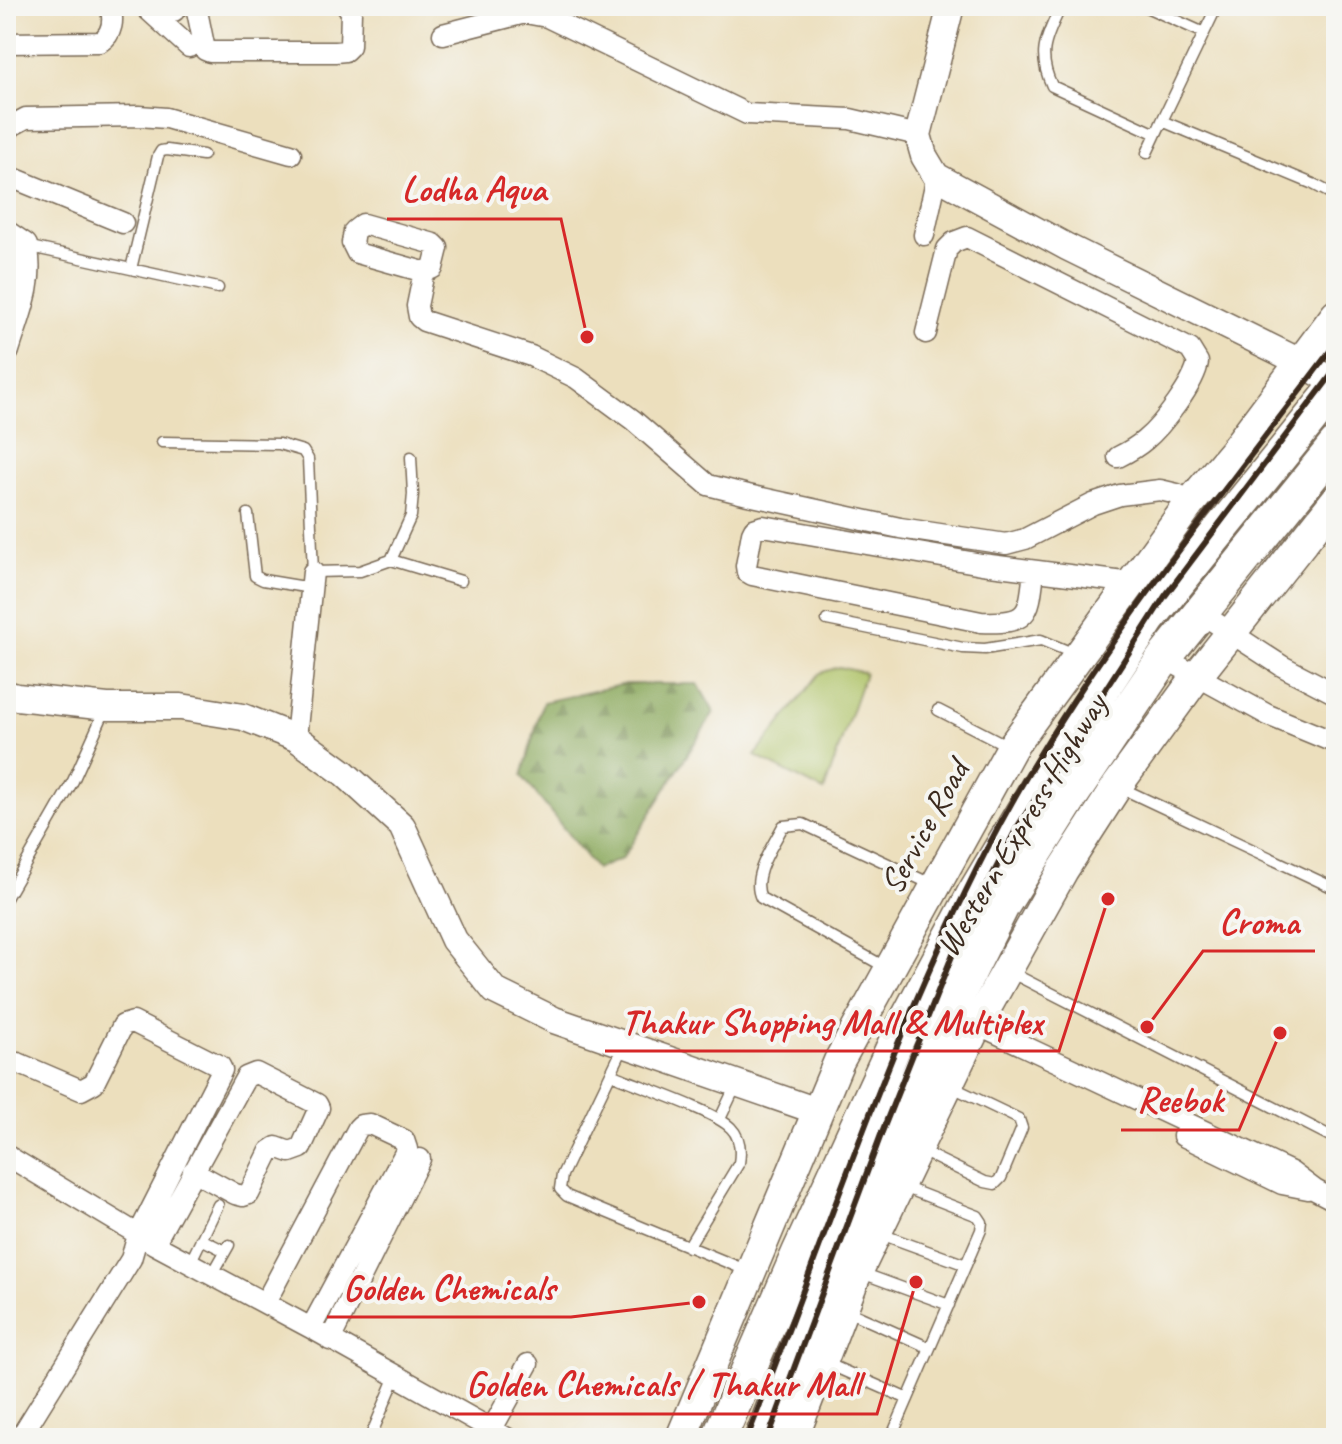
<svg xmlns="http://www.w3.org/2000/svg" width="1342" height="1444" font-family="Caveat,sans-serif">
  <defs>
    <pattern id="forest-firs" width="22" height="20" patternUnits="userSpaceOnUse" patternTransform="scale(2)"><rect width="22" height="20" fill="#8aa85b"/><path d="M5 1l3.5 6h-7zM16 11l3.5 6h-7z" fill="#72894b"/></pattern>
  </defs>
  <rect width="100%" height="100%" fill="#f6f6f2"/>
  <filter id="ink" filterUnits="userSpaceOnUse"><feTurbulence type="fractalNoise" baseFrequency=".0125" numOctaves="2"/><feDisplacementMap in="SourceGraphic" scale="16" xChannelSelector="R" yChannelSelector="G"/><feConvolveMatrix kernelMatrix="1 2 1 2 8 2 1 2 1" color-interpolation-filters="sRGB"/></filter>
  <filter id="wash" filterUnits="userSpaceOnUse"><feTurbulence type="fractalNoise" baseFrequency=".006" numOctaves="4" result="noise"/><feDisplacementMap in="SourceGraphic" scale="32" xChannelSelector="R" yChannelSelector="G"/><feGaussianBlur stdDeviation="1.8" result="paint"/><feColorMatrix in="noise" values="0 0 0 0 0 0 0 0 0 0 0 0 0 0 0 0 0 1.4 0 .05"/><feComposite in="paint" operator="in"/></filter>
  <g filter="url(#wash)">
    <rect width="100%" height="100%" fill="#ecdfbd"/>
    <!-- forest -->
    <path fill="url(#forest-firs)" stroke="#62693c" stroke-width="2" d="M 626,684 L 698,684 L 714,712 L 622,859 L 596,869 L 522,776 L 543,702 Z"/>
    <!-- green -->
    <path fill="#aec266" stroke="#747642" stroke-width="2" d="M 839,667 L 865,673 L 824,791 L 755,756 L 820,673 Z"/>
  </g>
  <g filter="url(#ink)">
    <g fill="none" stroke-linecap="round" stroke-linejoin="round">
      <!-- service casing -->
      <g stroke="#796956" stroke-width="13">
        <path id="service" d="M 1061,6 C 1047,37 1036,52 1052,86 L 1156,134
          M 1144,6 L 1204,33
          M 1217,6 L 1162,121 L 1313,184 L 1336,196
          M 1147,153 L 1162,121
          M 26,246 L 218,288
          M 131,269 L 158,156 L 161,151 L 167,150 L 203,155
          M 162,442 L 279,444 L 303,451 L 308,459 L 313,572 L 360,571 L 391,560 L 411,516 L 413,494 L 411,457
          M 248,514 L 255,576 L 263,580 L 311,588
          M 391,560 L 461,581
          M 827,620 L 963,648 L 985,649 L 1041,640 L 1075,654
          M 938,710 L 1010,747
          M 1119,787 L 1336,889
          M 6,898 L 73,781 L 106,708
          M 887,968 L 761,898 C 750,876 773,846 783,826 L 803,824 L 931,884
          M 1010,972 L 1336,1139
          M 624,1046 L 562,1175 L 560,1189 L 567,1196 L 748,1271
          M 611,1074 C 636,1085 715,1111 731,1128 C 740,1137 741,1151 739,1163 L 688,1247
          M 720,1119 L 736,1085
          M 919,1150 L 985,1182 L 995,1184 L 1001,1178 L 1022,1128 L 1019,1119 L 950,1086
          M 878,1233 L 966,1265
          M 201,1239 L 225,1251
          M 190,1263 L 218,1205
          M 859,1272 L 949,1305
          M 212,1275 L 229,1245
          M 847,1311 L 930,1348
          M 826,1363 L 908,1399
          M 370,1438 L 396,1376
          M 891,1438 L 981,1230 L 982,1222 L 978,1216 L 901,1186"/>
      </g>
      <!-- minor casing -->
      <g stroke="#796956" stroke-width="23">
        <path id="minor" d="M 144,6 L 189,47
          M 169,6 L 174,11 L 178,6
          M 196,6 L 205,50 L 210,52 L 335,52 L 345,51 L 350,46 L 351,11 L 347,6
          M 443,34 L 525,13 L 547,17 L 747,114 L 850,119 L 918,135
          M 6,43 L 100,42 C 113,34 114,19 110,6
          M 6,132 L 13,125 L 26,118 L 139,116 L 166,118 L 291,154
          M 6,175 L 123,223
          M 363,224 L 434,244 L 438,248 L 433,268 L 424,272 L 357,253 L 352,243 L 354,231 Z
          M 924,235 L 937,176
          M 424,272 L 417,306 L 419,317 L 424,321 L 531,356 L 576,378 L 633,420 L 708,485 L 748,495 L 900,528 L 1006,544 L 1025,539 L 1093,504 L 1120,495 L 1160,490 L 1177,494 L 1191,502
          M 926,333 L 947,249 L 954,242 L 967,237 L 1190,349 L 1198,362 C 1195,383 1162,426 1145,440 C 1137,447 1128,452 1118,457
          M 1034,571 C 1029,614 1030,624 981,622 L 752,575 L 747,572 L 746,566 L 752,533 L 754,529 L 763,526 L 982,564 L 1132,583
          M 1199,612 L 1282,666 L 1336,694
          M 1164,658 L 1268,715 L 1336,743
          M 296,738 L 313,572
          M 977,1024 L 1291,1172 L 1315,1190 L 1336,1201
          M 6,1073 L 13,1064 L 18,1063 L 81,1090 L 94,1083 L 123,1025 L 133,1022 L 220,1066 L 222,1070 L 138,1235 L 131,1259 L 20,1438
          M 1183,1136 L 1282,1184 L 1308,1189
          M 6,1155 L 154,1244 L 311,1328 L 507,1438
          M 154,1244 L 246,1077 L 256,1073 L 317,1104 L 319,1108 L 301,1148 L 290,1152 L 276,1147 L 270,1151 L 249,1194 L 243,1196 L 235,1194 L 193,1171
          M 265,1303 L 358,1128 L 361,1125 L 370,1124 L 404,1140 L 407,1149 L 311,1328
          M 330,1340 L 420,1159
          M 492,1429 L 528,1364"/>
      </g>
      <!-- tertiary casing -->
      <g stroke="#796956" stroke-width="29">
        <path id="tertiary" d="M 951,6 L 918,135 L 924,156 L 936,176 L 1067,247 L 1300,362 L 1336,383
          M 6,234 L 24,246 C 33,281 16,317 6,350
          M 6,694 L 17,697 L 107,707 L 181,707 L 243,717 L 296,738 L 344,773 L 402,826 L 454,940 L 495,991 L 554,1020 L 817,1111"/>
      </g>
      <!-- secondary casing -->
      <g stroke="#796956" stroke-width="33">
        <path id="secondary" d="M 681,1438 L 839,1061 L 1012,747 L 1191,502 L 1234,451 L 1336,315
          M 793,1438 L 854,1279 L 977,1024 L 1063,870 L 1117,786 L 1197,676 L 1336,500"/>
      </g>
      <!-- trunk casing -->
      <g stroke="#796956" stroke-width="37">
        <path id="trunk" d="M 719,1438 L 799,1253 L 899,1035 L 974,894 L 1042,780 L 1149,618 L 1336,387
          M 762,1438 L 833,1254 L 930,1050 L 1002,906 L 1071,796 L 1164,658 L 1336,445"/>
      </g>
      <!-- service -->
      <use href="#service" stroke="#fff" stroke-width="10"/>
      <!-- minor -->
      <use href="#minor" stroke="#fff" stroke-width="20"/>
      <!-- tertiary -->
      <use href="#tertiary" stroke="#fff" stroke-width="26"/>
      <!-- secondary -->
      <use href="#secondary" stroke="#fff" stroke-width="30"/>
      <!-- trunk -->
      <use href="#trunk" stroke="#fff" stroke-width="34"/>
      <!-- rail -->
      <path stroke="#3b2a1e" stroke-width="6" d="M 747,1438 C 828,1231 896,1019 1001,822 C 1093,651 1220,498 1336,343
        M 768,1438 L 882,1132 L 956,946 L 1018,826 L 1165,596 L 1336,369"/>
    </g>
  </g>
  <g text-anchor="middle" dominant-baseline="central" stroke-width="8" stroke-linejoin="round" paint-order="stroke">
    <!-- street labels -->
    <g font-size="34" fill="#3b2a1e" stroke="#f6f6f2">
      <text transform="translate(1021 825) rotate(-59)">Western Express Highway</text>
      <text transform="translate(924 827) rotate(-61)">Service Road</text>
    </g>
  </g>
  <!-- callouts -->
  <path fill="none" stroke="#d62828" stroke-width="3" d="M587 337L561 219H387M1147 1027L1203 951H1315M1108 899L1059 1051H605M1280 1033L1239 1130H1121M699 1302L571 1317H327M916 1282L877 1414H450"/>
  <g fill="#d62828" stroke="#f6f6f2" stroke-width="3">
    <circle cx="587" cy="337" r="8"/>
    <circle cx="1147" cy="1027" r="8"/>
    <circle cx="1108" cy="899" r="8"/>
    <circle cx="1280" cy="1033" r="8"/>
    <circle cx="699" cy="1302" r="8"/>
    <circle cx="916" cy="1282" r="8"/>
  </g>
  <g font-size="36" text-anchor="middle" font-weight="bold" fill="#d62828" stroke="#f6f6f2" stroke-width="8" stroke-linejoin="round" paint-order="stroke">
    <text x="474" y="201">Lodha Aqua</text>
    <text x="1259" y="934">Croma</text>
    <text x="832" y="1034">Thakur Shopping Mall &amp; Multiplex</text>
    <text x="1180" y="1112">Reebok</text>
    <text x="449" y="1300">Golden Chemicals</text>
    <text x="663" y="1396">Golden Chemicals / Thakur Mall</text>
  </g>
  <!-- margin -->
  <rect width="1342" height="1444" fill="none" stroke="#f6f6f2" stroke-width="32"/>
</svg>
